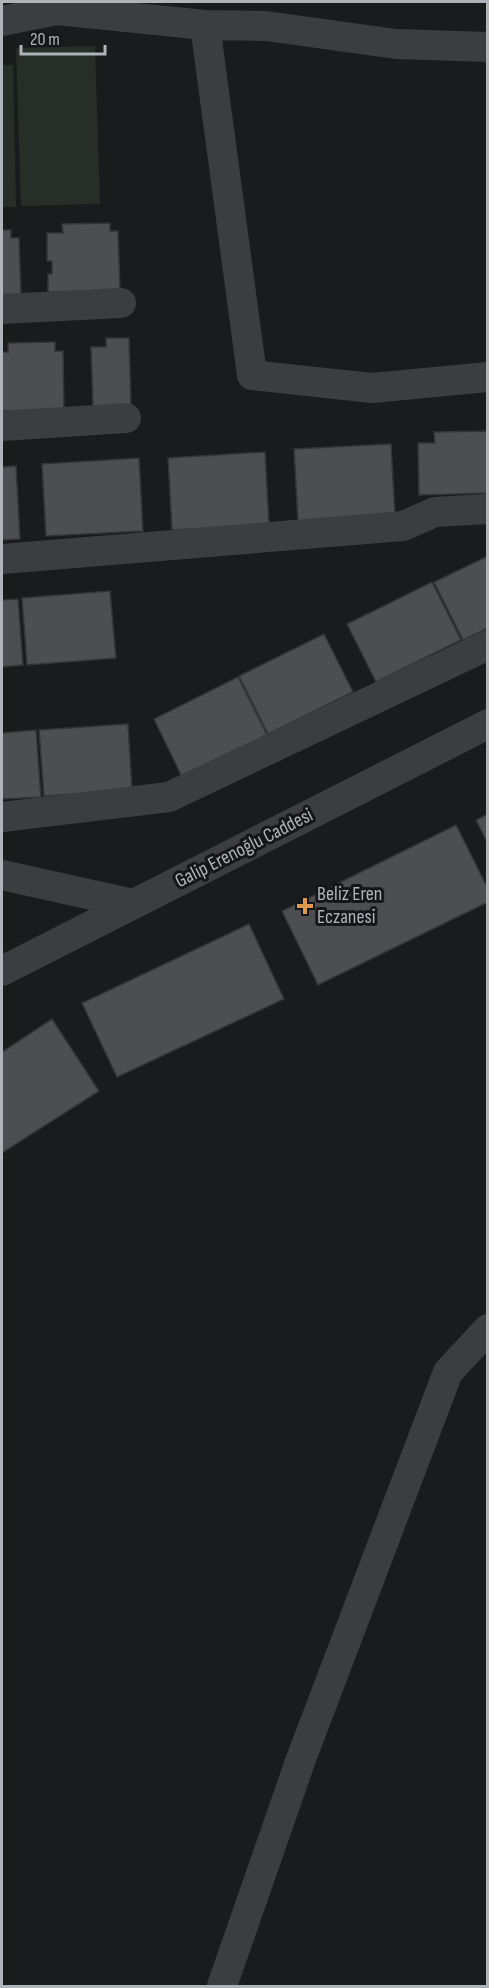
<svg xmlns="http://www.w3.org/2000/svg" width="489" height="1988" font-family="'Sofia Sans Condensed',sans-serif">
  <rect width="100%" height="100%" fill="#1a1b1c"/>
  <!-- green -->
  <path fill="#272e27" d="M 95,46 L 100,204 L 21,206 L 16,48 Z
    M 2,65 L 13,65 L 16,207 L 2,207 Z"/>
  <!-- building -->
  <path fill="#4d4e51" stroke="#353538" stroke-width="1.5" d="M 110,223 L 110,231 L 118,231 L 120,290 L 48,292 L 48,274 L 52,274 L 52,261 L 47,261 L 47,233 L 63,233 L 62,224 Z
    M 2,230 L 11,230 L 11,238 L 19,238 L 21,297 L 2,298 Z
    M 106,338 L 129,338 L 131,405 L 93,406 L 91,347 L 106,347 Z
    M 55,342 L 55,351 L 63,351 L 64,409 L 2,411 L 2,352 L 8,352 L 8,343 Z
    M 488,431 L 488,493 L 419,495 L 418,443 L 435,443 L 434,432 Z
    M 391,444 L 395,516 L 298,522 L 294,449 Z
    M 265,452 L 269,525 L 172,530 L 168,458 Z
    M 139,458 L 143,531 L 46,536 L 42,464 Z
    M 16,466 L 20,539 L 2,540 L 2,467 Z
    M 488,556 L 488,628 L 463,640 L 434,582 Z
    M 432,582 L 461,640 L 376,682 L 347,624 Z
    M 110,591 L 116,658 L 27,665 L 22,598 Z
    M 18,599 L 23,665 L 2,667 L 2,600 Z
    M 324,634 L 353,692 L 268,734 L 239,676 Z
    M 238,677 L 267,735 L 182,777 L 154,719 Z
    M 128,724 L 132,790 L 44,796 L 39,730 Z
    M 36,730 L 41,797 L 2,799 L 2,733 Z
    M 488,814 L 488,844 L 476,820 Z
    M 456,825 L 488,889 L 488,902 L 318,985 L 282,911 Z
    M 249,924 L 284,999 L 117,1077 L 82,1003 Z
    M 52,1019 L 99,1091 L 2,1153 L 2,1052 Z"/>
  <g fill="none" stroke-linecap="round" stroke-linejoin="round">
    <!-- minor -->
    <path stroke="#3c3d41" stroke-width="30" d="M 2,21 L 57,10 L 205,25 L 266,26 L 396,44 L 488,47
      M 205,25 L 252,375 L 372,388 L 488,377
      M 2,309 L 121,303
      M 2,426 L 126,418
      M 2,559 L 403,526 L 435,512 L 488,509
      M 2,817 L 169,797 L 488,645
      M 2,875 L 133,904
      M 2,971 L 488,724
      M 222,1986 L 301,1759 L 448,1372 L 488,1329"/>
  </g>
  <!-- markers -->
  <path fill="#df9a50" stroke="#151617" stroke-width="2" d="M302 897h6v6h6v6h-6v6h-6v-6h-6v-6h6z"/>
  <g text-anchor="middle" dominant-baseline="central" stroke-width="6" stroke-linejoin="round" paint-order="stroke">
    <!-- street labels -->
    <g font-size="20" fill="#aeb4ba" stroke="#151617">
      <text transform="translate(244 848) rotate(-27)">Galip Erenoğlu Caddesi</text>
    </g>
    <!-- poi labels -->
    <g font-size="20" fill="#aeb4ba" stroke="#151617" text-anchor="start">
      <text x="317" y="894">Beliz Eren<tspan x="317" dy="23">Eczanesi</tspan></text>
    </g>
  </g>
  <!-- border -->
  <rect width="489" height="1988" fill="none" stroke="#aeb4ba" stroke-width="6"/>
  <!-- scale -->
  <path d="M21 45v9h84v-9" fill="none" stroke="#aeb4ba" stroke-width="3"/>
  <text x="30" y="45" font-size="18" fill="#aeb4ba" stroke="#151617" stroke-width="4.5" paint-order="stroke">20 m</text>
</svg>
